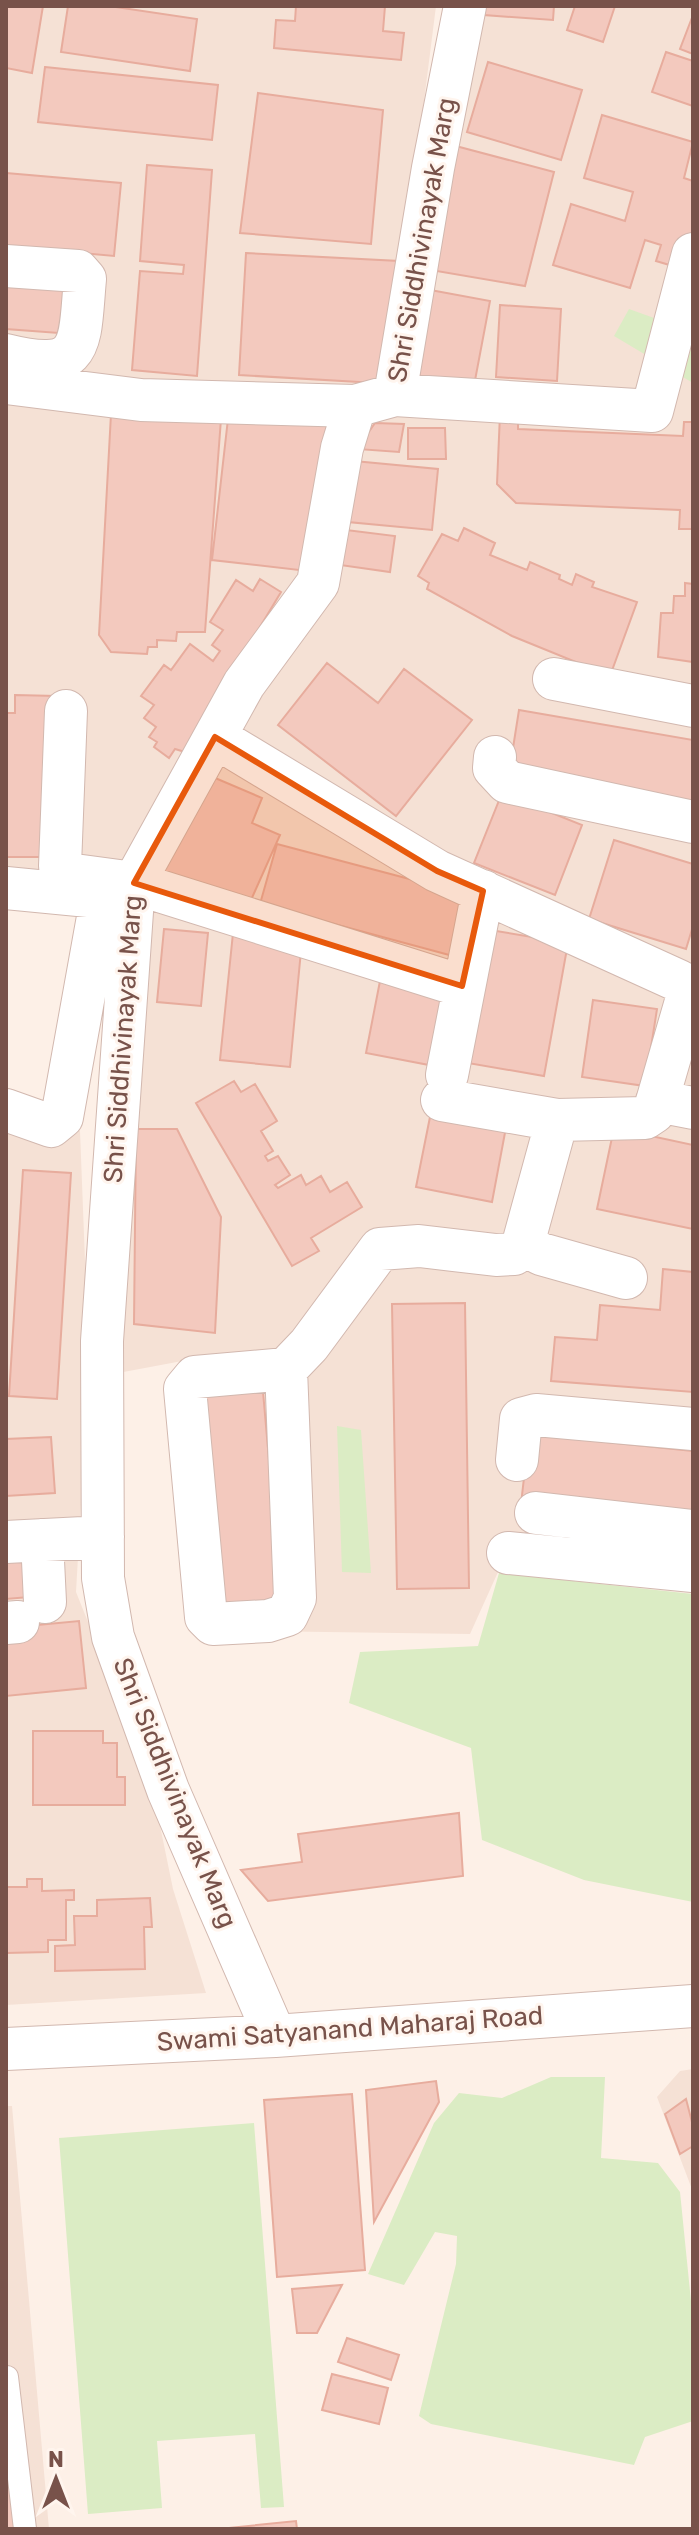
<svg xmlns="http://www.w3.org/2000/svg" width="699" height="2535" font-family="Rubik,sans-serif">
  <rect width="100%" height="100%" fill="#fdf0e7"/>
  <!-- residential -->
  <path fill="#f5e1d5" d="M 6,6 L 436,6 L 414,180 L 468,6 L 693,6 L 693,1557 L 579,1546 L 498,1572 L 470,1634 L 190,1630 L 209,1356 L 118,1373 L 106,904 L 6,878 L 6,372 L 239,395 L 6,367 Z
    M 6,1101 L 80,1131 L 89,1365 L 76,1592 L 150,1777 L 173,1889 L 206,1993 L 6,2005 Z
    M 693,2069 L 693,2192 L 657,2097 L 680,2071 Z
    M 6,2106 L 12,2106 L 49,2529 L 6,2529 Z"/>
  <!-- green -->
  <path fill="#dbecc4" d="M 629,309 L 693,332 L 693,383 L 614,336 Z
    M 337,1426 L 361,1430 L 371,1573 L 342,1572 Z
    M 499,1573 L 693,1594 L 693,1902 L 584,1880 L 482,1840 L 471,1748 L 349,1703 L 360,1652 L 478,1646 Z
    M 551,2077 L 605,2077 L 601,2158 L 658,2163 L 680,2192 L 693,2321 L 693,2421 L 645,2437 L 634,2465 L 431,2424 L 419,2416 L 456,2264 L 457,2236 L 435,2232 L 404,2285 L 368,2274 L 434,2123 L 459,2093 L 502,2098 Z
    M 254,2123 L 284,2507 L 261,2508 L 255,2434 L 157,2441 L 162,2508 L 88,2514 L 59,2138 Z"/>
  <!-- building -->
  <path fill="#f3c9be" stroke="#e7ac9d" stroke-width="2" d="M 6,6 L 43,6 L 32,73 L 6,68 Z
    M 68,6 L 109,6 L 197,19 L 190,71 L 61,52 Z
    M 296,6 L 385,6 L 383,31 L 404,33 L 401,60 L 274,48 L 276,20 L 295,21 Z
    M 485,6 L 554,6 L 553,20 L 484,15 Z
    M 575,6 L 615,6 L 603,42 L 567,30 Z
    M 693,15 L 693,54 L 680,49 Z
    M 666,52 L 693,61 L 693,106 L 652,92 Z
    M 488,62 L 582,90 L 561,160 L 467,132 Z
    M 45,67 L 218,85 L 212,140 L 38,122 Z
    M 258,93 L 383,110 L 371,244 L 240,233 Z
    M 602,115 L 693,142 L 684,178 L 693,181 L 693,235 L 683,269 L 656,261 L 661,245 L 645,240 L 630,288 L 553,265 L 571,204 L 625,221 L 633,192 L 584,178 Z
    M 452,145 L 554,172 L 525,286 L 419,268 Z
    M 147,165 L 212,170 L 197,376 L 132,370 L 140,271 L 183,274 L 184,265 L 140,261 Z
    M 6,173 L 121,183 L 114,256 L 6,246 Z
    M 246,253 L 399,261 L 393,384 L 239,375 Z
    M 6,271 L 76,276 L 72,334 L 6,329 Z
    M 425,289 L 490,301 L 473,391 L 419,385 Z
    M 500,305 L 561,309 L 557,381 L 496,377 Z
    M 229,410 L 333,421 L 316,572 L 212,560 Z
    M 111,414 L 221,419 L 205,632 L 177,632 L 176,641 L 157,640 L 157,647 L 148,647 L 147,654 L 111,652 L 99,635 Z
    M 500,414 L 518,414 L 518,429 L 683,436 L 684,422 L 693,422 L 693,529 L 679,529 L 680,510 L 516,503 L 497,484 Z
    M 375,423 L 404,424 L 399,452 L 357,449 Z
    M 408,428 L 445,428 L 446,459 L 408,459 Z
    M 354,461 L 438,469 L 432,530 L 348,522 Z
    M 464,528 L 495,543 L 490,555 L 527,570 L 530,562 L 560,575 L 559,579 L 572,585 L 576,574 L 594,582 L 592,587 L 637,602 L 610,676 L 512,636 L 427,589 L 429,583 L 418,576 L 442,534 L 458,541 Z
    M 338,529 L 395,536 L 390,572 L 333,564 Z
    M 260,579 L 281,592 L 185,752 L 175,749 L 169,758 L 154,747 L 157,742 L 149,737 L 156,727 L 144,718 L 154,705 L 141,696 L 164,665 L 171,670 L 190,644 L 213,661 L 220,651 L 212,645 L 223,630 L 210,622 L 236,580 L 253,591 Z
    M 685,583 L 693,584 L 693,662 L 658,657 L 661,613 L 673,613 L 674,596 L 685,596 Z
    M 327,663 L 378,703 L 404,669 L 472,720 L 396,816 L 278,725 Z
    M 15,695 L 56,696 L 55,857 L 6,857 L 6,713 L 15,713 Z
    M 519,710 L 693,740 L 693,815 L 510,767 Z
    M 201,772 L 262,798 L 252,823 L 280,835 L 247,909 L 157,870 Z
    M 502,793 L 582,825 L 555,895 L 474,863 Z
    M 614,840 L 693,864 L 693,926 L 686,949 L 589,919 Z
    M 277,844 L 470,895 L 453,956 L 260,904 Z
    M 164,929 L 208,933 L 201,1006 L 157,1002 Z
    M 484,929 L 568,943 L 544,1076 L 462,1062 Z
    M 233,933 L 302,940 L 290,1067 L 220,1060 Z
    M 380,981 L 442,993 L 429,1065 L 366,1053 Z
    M 593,1000 L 657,1009 L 645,1086 L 582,1077 Z
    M 234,1081 L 241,1092 L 255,1084 L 277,1121 L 261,1131 L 273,1151 L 265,1156 L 268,1161 L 278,1156 L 290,1175 L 275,1185 L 278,1188 L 301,1175 L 306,1185 L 321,1176 L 330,1192 L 347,1182 L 362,1207 L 311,1238 L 319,1251 L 292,1266 L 196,1103 Z
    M 432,1107 L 507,1122 L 492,1202 L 416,1187 Z
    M 614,1128 L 693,1145 L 693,1229 L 597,1209 Z
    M 136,1129 L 177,1129 L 221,1217 L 215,1333 L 134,1324 Z
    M 23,1170 L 71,1173 L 57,1399 L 9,1396 Z
    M 663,1269 L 693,1272 L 693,1392 L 551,1381 L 555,1337 L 597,1340 L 600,1305 L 660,1310 Z
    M 465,1303 L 469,1588 L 397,1589 L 392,1304 Z
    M 262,1380 L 282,1609 L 216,1617 L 195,1386 Z
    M 529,1434 L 693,1451 L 693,1522 L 521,1504 Z
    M 51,1437 L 55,1493 L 6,1496 L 6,1439 Z
    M 33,1545 L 41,1596 L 6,1599 L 6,1547 Z
    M 79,1621 L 86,1688 L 6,1696 L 6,1628 Z
    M 33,1731 L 103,1731 L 103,1743 L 117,1743 L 117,1777 L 125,1777 L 125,1805 L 33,1805 Z
    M 459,1813 L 463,1876 L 268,1901 L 241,1870 L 302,1862 L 298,1834 Z
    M 27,1879 L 42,1879 L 42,1891 L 74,1890 L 74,1900 L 66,1900 L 66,1940 L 48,1940 L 48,1952 L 6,1953 L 6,1887 L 27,1887 Z
    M 150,1898 L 152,1927 L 144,1927 L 145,1969 L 55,1971 L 55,1946 L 75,1945 L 74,1916 L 97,1916 L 97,1900 Z
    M 436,2081 L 439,2102 L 374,2222 L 366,2090 Z
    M 352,2094 L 365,2270 L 277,2277 L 264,2100 Z
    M 686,2099 L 693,2126 L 693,2146 L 680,2154 L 665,2114 Z
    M 342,2285 L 317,2333 L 297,2333 L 292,2289 Z
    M 347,2338 L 399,2355 L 391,2380 L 338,2362 Z
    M 332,2374 L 388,2388 L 379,2424 L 322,2410 Z
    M 6,2402 L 19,2529 L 6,2529 Z
    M 296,2521 L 297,2529 L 219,2529 Z"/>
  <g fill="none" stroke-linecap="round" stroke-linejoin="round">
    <!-- lane casing -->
    <g stroke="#d2b8af" stroke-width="24">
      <path id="lane" d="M 7,2377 L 25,2529"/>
    </g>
    <!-- street casing -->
    <g stroke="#d2b8af" stroke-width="44">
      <path id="street" d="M 6,266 L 78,271 L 85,279 C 79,344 86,375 6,355
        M 6,383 L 141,400 L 355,406 L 395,395 L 652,411 L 693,254
        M 395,395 L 433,168 L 465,6
        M 554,679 L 693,706
        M 66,711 L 60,866 L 67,874 L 134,883 L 462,986
        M 215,737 L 437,871 L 679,981 L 689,991 L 654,1112 L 645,1118 L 557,1120 L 523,1244 L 514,1254 L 496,1255 L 419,1246 L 380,1249 L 309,1345 L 286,1369 L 295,1598 L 287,1615 L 268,1621 L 213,1624 L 206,1617 L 185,1389 L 195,1377 L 286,1369
        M 495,757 L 494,768 L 507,782 L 693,822
        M 6,888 L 99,897
        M 447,1075 L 483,891
        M 442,1100 L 557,1120
        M 657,1101 L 693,1108
        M 6,1110 L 51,1126 L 62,1117 L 100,906
        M 523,1244 L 541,1254 L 626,1278
        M 517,1460 L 521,1419 L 536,1415 L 693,1429
        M 536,1513 L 693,1531
        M 42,1540 L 45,1602
        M 6,1542 L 103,1537
        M 508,1553 L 693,1571
        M 6,1623 L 18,1622
        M 275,2036 L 168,1790 L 113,1637 L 103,1578 L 102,1341 L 134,883 L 244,684 L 318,583 L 342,448 L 355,406
        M 6,2049 L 275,2036 L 693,2006"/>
    </g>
    <!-- lane -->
    <use href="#lane" stroke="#fff" stroke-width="22"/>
    <!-- street -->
    <use href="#street" stroke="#fff" stroke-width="42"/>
  </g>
  <!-- marked area -->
  <path fill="#e8590c" fill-opacity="0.2" stroke="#e8590c" stroke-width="6" stroke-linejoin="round" d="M 215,737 L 437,871 L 483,891 L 462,986 L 134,883 Z"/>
  <g text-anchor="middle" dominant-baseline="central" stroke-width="6" stroke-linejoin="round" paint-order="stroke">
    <!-- street labels -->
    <g font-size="26" fill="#78524a" stroke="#fff5ee">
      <text transform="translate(422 240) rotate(-80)">Shri Siddhivinayak Marg</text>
      <text transform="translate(123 1039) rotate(-86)">Shri Siddhivinayak Marg</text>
      <text transform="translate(175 1793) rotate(68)">Shri Siddhivinayak Marg</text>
      <text transform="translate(350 2029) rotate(-4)">Swami Satyanand Maharaj Road</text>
    </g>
  </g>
  <!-- border -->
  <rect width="699" height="2535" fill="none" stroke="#78524a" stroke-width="16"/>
  <!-- north arrow -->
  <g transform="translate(56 2479)" stroke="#fff5ee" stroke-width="6" paint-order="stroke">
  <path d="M0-6L14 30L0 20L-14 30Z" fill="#78524a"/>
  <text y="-12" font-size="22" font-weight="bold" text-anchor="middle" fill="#78524a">N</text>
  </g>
</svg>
